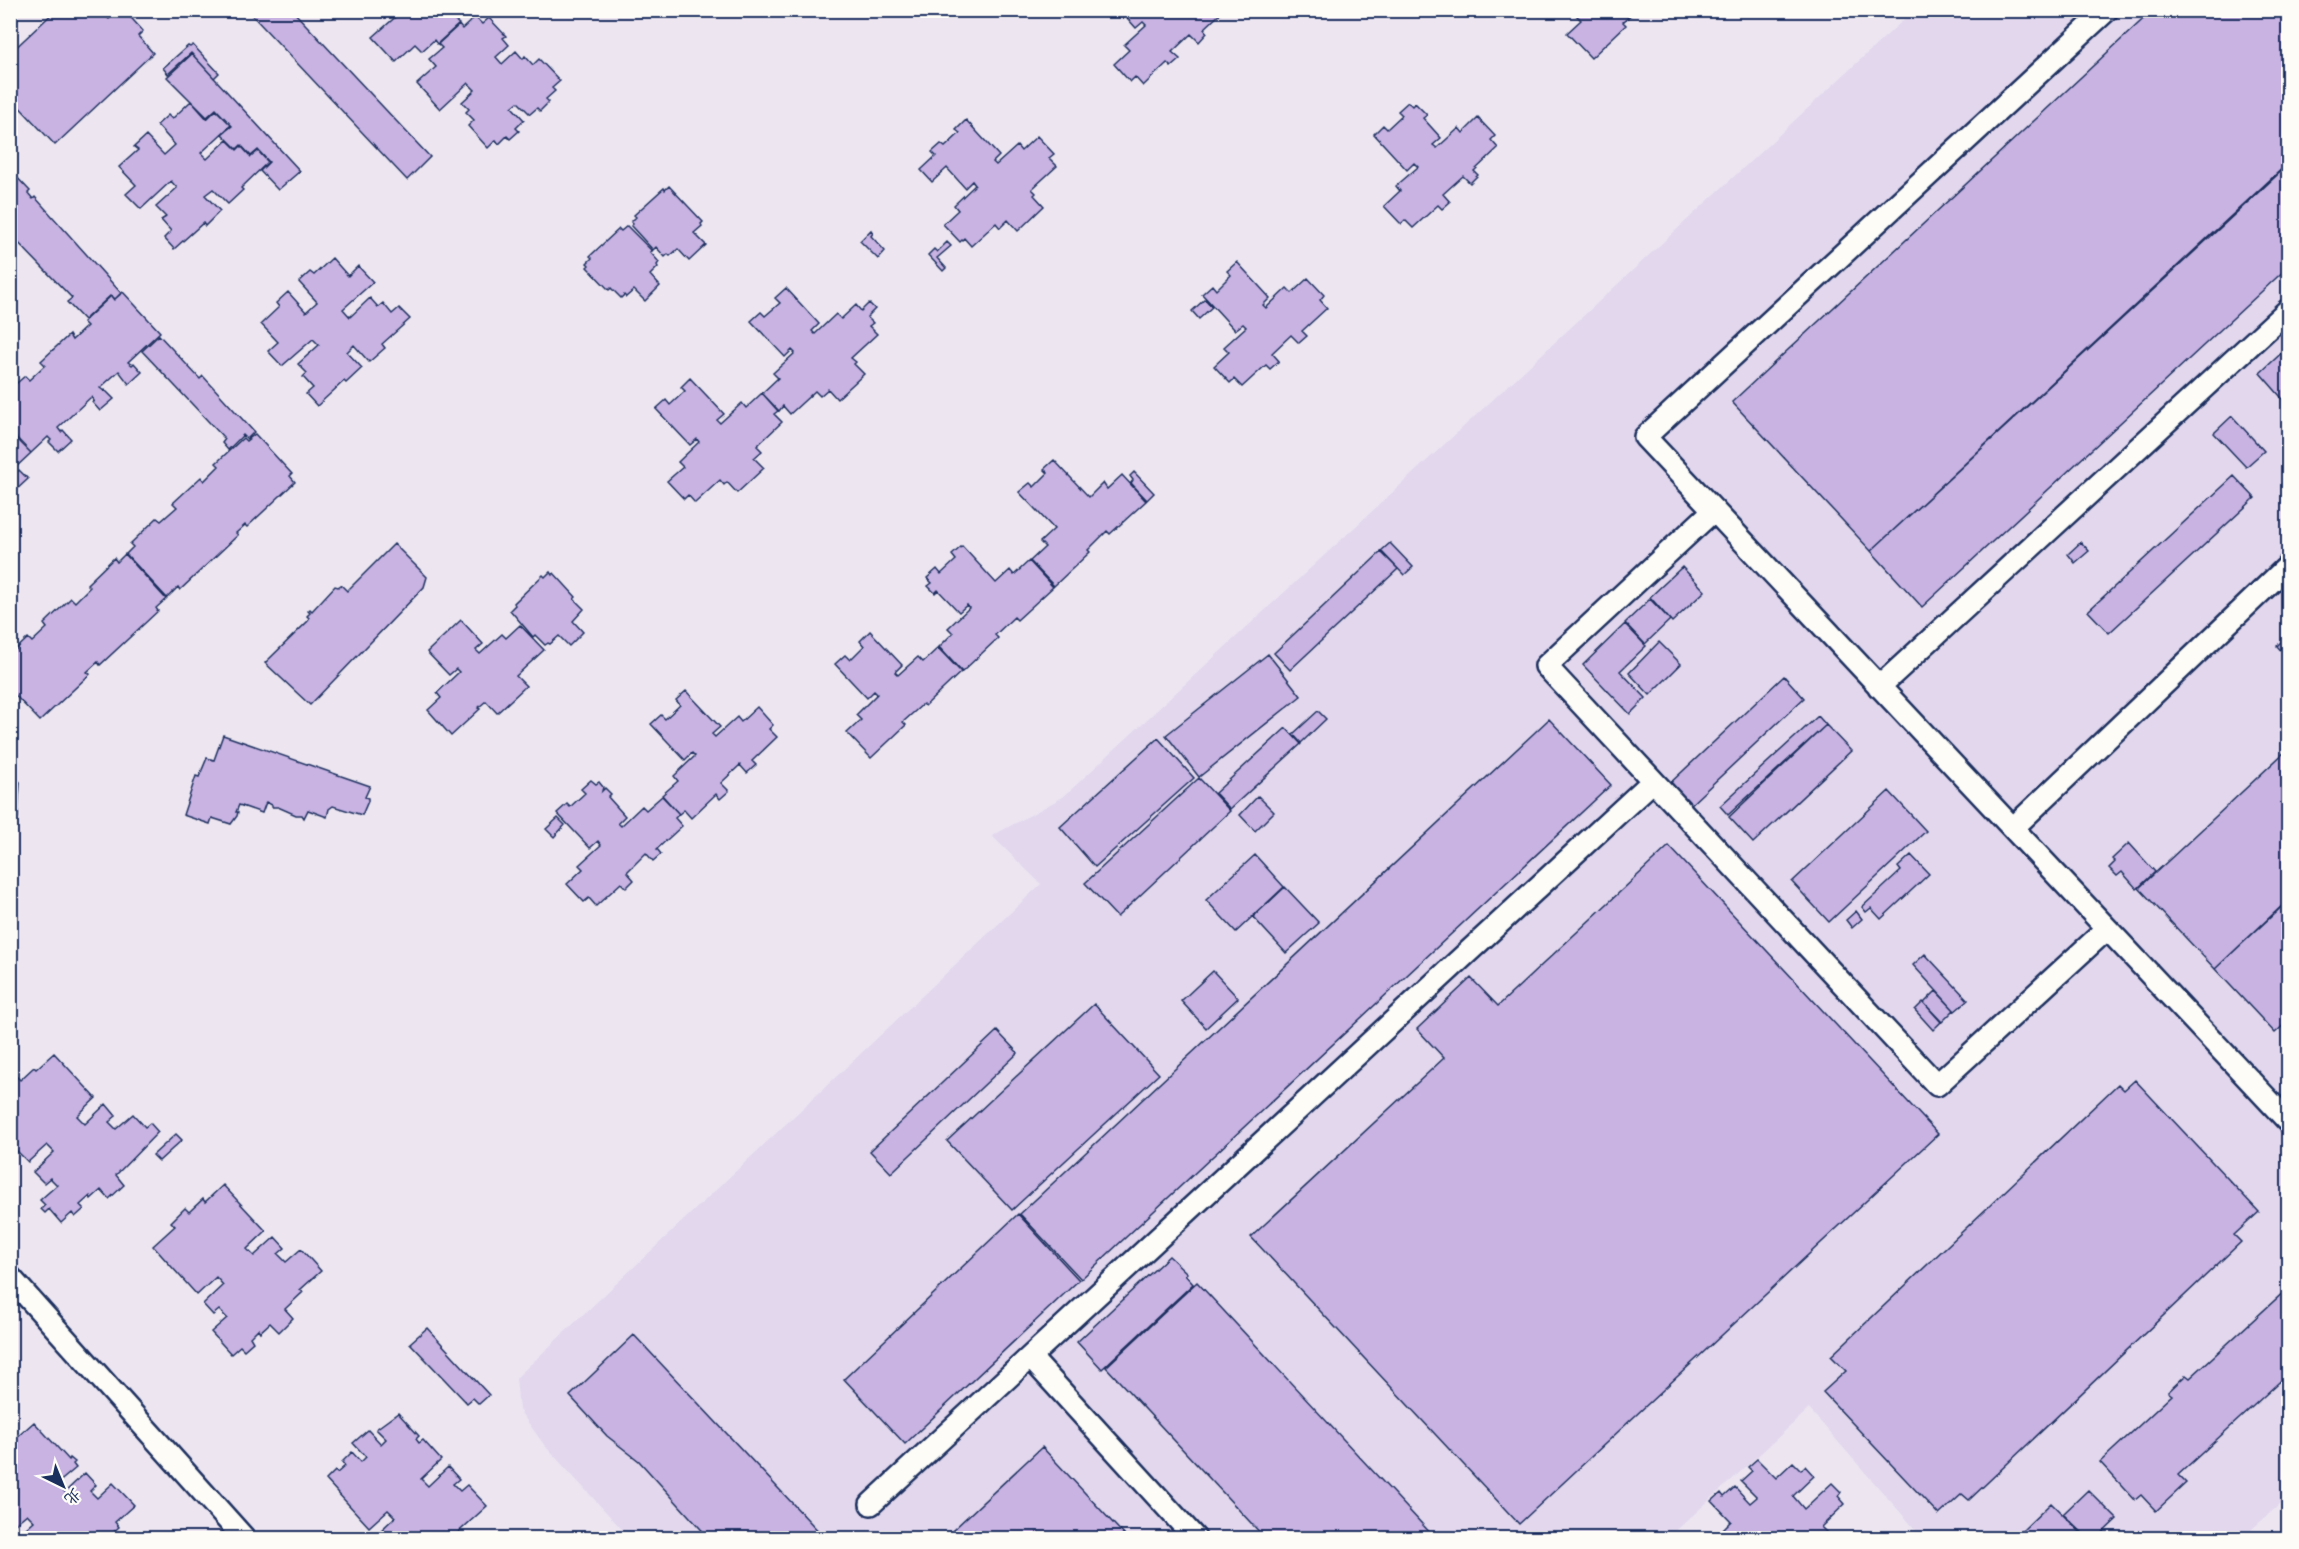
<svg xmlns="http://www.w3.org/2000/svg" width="2299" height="1549" font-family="Pangolin,'LXGW WenKai TC',sans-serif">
  <rect width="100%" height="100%" fill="#ede6f1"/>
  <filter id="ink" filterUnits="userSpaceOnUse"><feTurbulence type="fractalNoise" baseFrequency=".0167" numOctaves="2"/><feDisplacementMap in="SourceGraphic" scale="12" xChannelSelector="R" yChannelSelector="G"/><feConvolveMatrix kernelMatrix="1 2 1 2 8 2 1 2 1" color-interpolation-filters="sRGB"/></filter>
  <g filter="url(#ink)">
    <!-- built -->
    <path fill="#e2d7ed" d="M 1913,11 L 2288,11 L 2288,1497 L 2242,1538 L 1923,1538 L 1809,1409 L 1668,1538 L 630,1538 L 545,1446 L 519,1410 L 516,1378 L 1041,884 L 992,836 L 1063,797 Z"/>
    <!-- building -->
    <path fill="#c8b3e3" stroke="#1b2f5e" stroke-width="1.5" d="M 56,10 L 100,10 L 109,19 L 118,10 L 124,10 L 143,31 L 138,36 L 153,53 L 55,145 L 10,97 L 10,53 Z
      M 247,10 L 292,10 L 430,157 L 407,180 Z
      M 400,10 L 466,10 L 455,21 L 459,24 L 437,44 L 434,40 L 422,51 L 415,44 L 396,62 L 373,37 L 401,12 Z
      M 1120,10 L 1224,10 L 1204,29 L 1207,33 L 1199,42 L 1191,34 L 1172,52 L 1180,59 L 1171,67 L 1167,63 L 1143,86 L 1135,77 L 1130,82 L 1114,64 L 1129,50 L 1124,45 L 1146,25 L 1143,22 L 1136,28 Z
      M 1581,10 L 1636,10 L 1623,22 L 1626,25 L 1591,58 L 1567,33 L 1581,20 L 1576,15 Z
      M 2153,10 L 2288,10 L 2288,163 L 1871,551 L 1732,402 Z
      M 475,17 L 482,24 L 489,18 L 506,36 L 503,38 L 509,45 L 496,57 L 502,64 L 516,51 L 523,59 L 525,56 L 533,65 L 539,59 L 560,81 L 552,88 L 555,91 L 546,99 L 549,102 L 540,111 L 537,108 L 530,114 L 518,102 L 512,107 L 524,120 L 516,128 L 519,131 L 510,139 L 507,136 L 499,144 L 496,140 L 488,148 L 468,126 L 474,120 L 466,112 L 469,109 L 462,102 L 475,90 L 468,83 L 440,109 L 417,84 L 436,67 L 429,59 L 442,48 L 438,44 L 459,25 L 462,29 Z
      M 193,45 L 219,73 L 214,78 L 191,53 L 168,74 L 163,68 L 188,46 L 190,47 Z
      M 192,54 L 300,171 L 278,190 L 260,171 L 269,162 L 258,150 L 251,156 L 241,145 L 237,149 L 222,134 L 232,126 L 216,109 L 207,117 L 167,77 Z
      M 191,101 L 207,119 L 216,110 L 231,125 L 201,153 L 207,159 L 227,140 L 237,150 L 241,146 L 251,157 L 258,151 L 268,162 L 241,188 L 243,190 L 228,204 L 213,189 L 205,195 L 220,211 L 205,226 L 203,223 L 174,249 L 164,238 L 171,231 L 161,220 L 166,217 L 156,207 L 177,188 L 171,181 L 141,209 L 126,194 L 136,185 L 119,167 L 138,150 L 134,147 L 146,136 L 164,155 L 175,145 L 157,125 L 168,115 L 172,119 Z
      M 1408,102 L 1412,106 L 1415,103 L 1427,115 L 1423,118 L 1441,138 L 1433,145 L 1437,148 L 1459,128 L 1463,133 L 1478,118 L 1495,136 L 1491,140 L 1498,148 L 1474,171 L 1478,175 L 1470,183 L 1463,176 L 1443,194 L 1450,202 L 1442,209 L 1438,205 L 1413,228 L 1405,220 L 1401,224 L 1384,206 L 1400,191 L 1396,186 L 1418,167 L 1414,163 L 1407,170 L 1374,134 L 1383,125 L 1387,129 L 1402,115 L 1398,111 Z
      M 966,120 L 999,156 L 993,162 L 996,165 L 1017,146 L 1021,151 L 1037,136 L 1054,154 L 1049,158 L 1057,166 L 1032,189 L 1036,193 L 1034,195 L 1044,206 L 1018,231 L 1008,220 L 1000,228 L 996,223 L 971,246 L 964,238 L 960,242 L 943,224 L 958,210 L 954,205 L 975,185 L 972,181 L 965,188 L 947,168 L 932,182 L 921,170 L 936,156 L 932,152 L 941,144 L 945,147 L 960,133 L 956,130 Z
      M 2288,165 L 2288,267 L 1922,607 L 1871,551 Z
      M 10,170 L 30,191 L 28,193 L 33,199 L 35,197 L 121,293 L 115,299 L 111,295 L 84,320 L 67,302 L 72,298 L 10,234 Z
      M 669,186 L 703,222 L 701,224 L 702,226 L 694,233 L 706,245 L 689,261 L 678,249 L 670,256 L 668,254 L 665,257 L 656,247 L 653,250 L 631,226 L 633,224 L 631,222 L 636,217 L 634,215 L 664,188 L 665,190 Z
      M 627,226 L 652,251 L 650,252 L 659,262 L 657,265 L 658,267 L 650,275 L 660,286 L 645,301 L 634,290 L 626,297 L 624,295 L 621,298 L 611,288 L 609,290 L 587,267 L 589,265 L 587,263 L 592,258 L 590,256 L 619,229 L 621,231 Z
      M 871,230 L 873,233 L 871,236 L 885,251 L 878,259 L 860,241 Z
      M 947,242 L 951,246 L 937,258 L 946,268 L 943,271 L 928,255 L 934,249 L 937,252 Z
      M 332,258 L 348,276 L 358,266 L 373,282 L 343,309 L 350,317 L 370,298 L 378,307 L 383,303 L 392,314 L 399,308 L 410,319 L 382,344 L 385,348 L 369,362 L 354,345 L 347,352 L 362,368 L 346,383 L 344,381 L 317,406 L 306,394 L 313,388 L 303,377 L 307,373 L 298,364 L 319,345 L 313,339 L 282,366 L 268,351 L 278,342 L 261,324 L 279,307 L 276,303 L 288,292 L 306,312 L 317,302 L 299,282 L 310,272 L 314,275 Z
      M 1237,262 L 1270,298 L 1263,305 L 1266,308 L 1287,288 L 1292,293 L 1308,278 L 1324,295 L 1320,300 L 1327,308 L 1302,331 L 1307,336 L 1299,343 L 1291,335 L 1272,353 L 1279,361 L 1270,369 L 1266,365 L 1242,387 L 1234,379 L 1230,383 L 1214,366 L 1229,352 L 1224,347 L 1246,327 L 1243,324 L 1235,330 L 1202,294 L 1212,285 L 1216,290 L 1231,275 L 1227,271 Z
      M 786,288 L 819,324 L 812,331 L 815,334 L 836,314 L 841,319 L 856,305 L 861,311 L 869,303 L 875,309 L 867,317 L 873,323 L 869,326 L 877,334 L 851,358 L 856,362 L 854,364 L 864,374 L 837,399 L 828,389 L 820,396 L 815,391 L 790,414 L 783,406 L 779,411 L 762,393 L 778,378 L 773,373 L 795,353 L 792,350 L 785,357 L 751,321 L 761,312 L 765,316 L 780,303 L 775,298 Z
      M 123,292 L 160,332 L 128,362 L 132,365 L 134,363 L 142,372 L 129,384 L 119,371 L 100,388 L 104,391 L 105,390 L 114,399 L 100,411 L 92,402 L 94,401 L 91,397 L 58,428 L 61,432 L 63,430 L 71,439 L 58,451 L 49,442 L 51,440 L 48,437 L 31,453 L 10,431 L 10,389 L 25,376 L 29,380 L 45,365 L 41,361 L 69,335 L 72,340 L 87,326 L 83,322 L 111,296 L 114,300 Z
      M 1205,299 L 1212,307 L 1199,319 L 1192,311 Z
      M 159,335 L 200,379 L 203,376 L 254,432 L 247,439 L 243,435 L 228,450 L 222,443 L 225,439 L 142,351 Z
      M 2288,347 L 2288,405 L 2260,373 Z
      M 690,378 L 724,414 L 717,420 L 720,423 L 742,403 L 746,408 L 762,393 L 778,411 L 774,414 L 782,422 L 757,446 L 762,451 L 754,458 L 764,468 L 737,493 L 727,482 L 724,485 L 720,480 L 695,503 L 688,495 L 684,499 L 667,481 L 683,467 L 678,462 L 699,442 L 697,439 L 690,445 L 656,409 L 666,400 L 670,405 L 685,391 L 681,387 Z
      M 2232,416 L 2264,451 L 2246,467 L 2214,433 Z
      M 10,432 L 31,453 L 14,469 L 17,472 L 19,470 L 28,479 L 14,492 L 10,488 Z
      M 255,434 L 292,474 L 290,476 L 295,482 L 247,527 L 245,525 L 236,533 L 238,535 L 180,590 L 178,587 L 167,598 L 126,554 L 133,547 L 130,544 L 157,518 L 161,521 L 177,507 L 173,503 L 201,477 L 204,481 L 219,466 L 216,463 L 243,438 L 246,441 Z
      M 1054,460 L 1089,497 L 1103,483 L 1107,489 L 1122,475 L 1146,501 L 1110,534 L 1107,531 L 1088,550 L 1090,552 L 1054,586 L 1030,561 L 1045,547 L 1040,542 L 1054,529 L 1019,492 L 1030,483 L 1034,487 L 1048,473 L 1044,469 Z
      M 1134,472 L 1154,493 L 1147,500 L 1131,483 L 1133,480 L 1130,476 Z
      M 2234,476 L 2255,498 L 2109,633 L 2088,611 Z
      M 2081,542 L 2089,551 L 2075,563 L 2068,554 Z
      M 1390,543 L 1413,567 L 1404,575 L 1381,551 Z
      M 394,544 L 427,577 L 424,587 L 310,705 L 265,663 L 308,621 L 309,618 L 307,616 L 310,613 L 308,611 L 310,609 L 312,611 L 335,586 L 338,587 L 341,585 L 347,591 Z
      M 962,546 L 996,583 L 1010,570 L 1014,575 L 1029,561 L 1053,587 L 1017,620 L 1014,617 L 995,635 L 998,638 L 962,672 L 939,647 L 953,633 L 948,628 L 969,608 L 967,605 L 959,612 L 938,590 L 935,593 L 928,586 L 932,583 L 927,578 L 937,569 L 941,574 L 956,560 L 952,555 Z
      M 1381,552 L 1398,569 L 1290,670 L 1274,653 Z
      M 125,554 L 166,599 L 156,608 L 158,611 L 100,665 L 98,662 L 87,672 L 90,674 L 40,721 L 10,690 L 10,649 L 13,652 L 28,638 L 32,642 L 47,628 L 44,624 L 71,598 L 75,602 L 90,587 L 87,584 L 114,558 L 117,562 Z
      M 1682,567 L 1705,591 L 1672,622 L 1650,597 Z
      M 550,572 L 552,575 L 554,573 L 576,597 L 574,599 L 584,609 L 573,621 L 583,632 L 569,646 L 559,636 L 550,644 L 548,643 L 545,645 L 535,635 L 533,637 L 510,610 L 515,605 L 514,603 L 543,575 L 545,577 Z
      M 1650,599 L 1670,620 L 1645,644 L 1625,623 Z
      M 461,620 L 483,644 L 476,650 L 480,654 L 502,634 L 506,638 L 520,625 L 544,650 L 516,676 L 526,686 L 497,713 L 486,701 L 478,708 L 480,709 L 451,736 L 428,710 L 441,698 L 437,693 L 459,672 L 456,669 L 449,675 L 427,652 Z
      M 1625,624 L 1646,646 L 1620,671 L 1646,698 L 1630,714 L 1583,665 Z
      M 870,631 L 902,665 L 895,672 L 898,675 L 918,657 L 923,662 L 938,648 L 961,672 L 925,706 L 923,704 L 903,722 L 906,725 L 871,758 L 847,733 L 861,720 L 856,715 L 877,694 L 874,691 L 867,698 L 835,664 L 845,655 L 850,660 L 864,646 L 860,641 Z
      M 2288,635 L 2288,658 L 2277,646 Z
      M 1659,642 L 1681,664 L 1650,695 L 1629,673 Z
      M 1268,654 L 1301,696 L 1199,777 L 1166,735 Z
      M 1784,676 L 1804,698 L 1687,808 L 1667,786 Z
      M 686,691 L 720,727 L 712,734 L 715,737 L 737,717 L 741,722 L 757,707 L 773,725 L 769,729 L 777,737 L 752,761 L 756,765 L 747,773 L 740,765 L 721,783 L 729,791 L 720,799 L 716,794 L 691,818 L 684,810 L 679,814 L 662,795 L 678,781 L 674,776 L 695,756 L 692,753 L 685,760 L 651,724 L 661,715 L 665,719 L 680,705 L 676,700 Z
      M 1318,711 L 1326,719 L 1301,743 L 1293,734 Z
      M 1818,716 L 1826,725 L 1728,815 L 1720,806 Z
      M 1549,719 L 1611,785 L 1081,1279 L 1020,1214 Z
      M 1826,725 L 1851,751 L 1753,843 L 1729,817 Z
      M 1286,728 L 1301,744 L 1230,809 L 1215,793 Z
      M 223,735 L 370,786 L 365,797 L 368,798 L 368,801 L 362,815 L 333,806 L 329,809 L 327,817 L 308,810 L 304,818 L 302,815 L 296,815 L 278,807 L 272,807 L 272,805 L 266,802 L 262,813 L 239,805 L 236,812 L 238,812 L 237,816 L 231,824 L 212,818 L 210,824 L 183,815 L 196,776 L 199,777 L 207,758 L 214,760 Z
      M 1158,738 L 1194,778 L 1095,867 L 1060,827 Z
      M 2288,749 L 2288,900 L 2215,969 L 2139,888 Z
      M 10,772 L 20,782 L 18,818 L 10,825 Z
      M 1199,778 L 1230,811 L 1117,917 L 1085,883 Z
      M 591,780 L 596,784 L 599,782 L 603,787 L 602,791 L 605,788 L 611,794 L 608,797 L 625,816 L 618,823 L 621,826 L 642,806 L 646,810 L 662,796 L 679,814 L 675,818 L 682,826 L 657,849 L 661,854 L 653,861 L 646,853 L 627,872 L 634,880 L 626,888 L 621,883 L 596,906 L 589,898 L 584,902 L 567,884 L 583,869 L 579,865 L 601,845 L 598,841 L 590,848 L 557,813 L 567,804 L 570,807 L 585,793 L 581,789 Z
      M 1889,791 L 1926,831 L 1829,922 L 1792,882 Z
      M 1258,796 L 1274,812 L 1255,831 L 1240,815 Z
      M 558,818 L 565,825 L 554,837 L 546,829 Z
      M 2129,843 L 2155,872 L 2137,889 L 2122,872 L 2117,876 L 2109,868 L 2115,862 L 2112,859 Z
      M 1669,846 L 1938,1134 L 1519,1524 L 1251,1237 L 1444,1058 L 1417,1029 L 1471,978 L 1498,1006 Z
      M 1255,855 L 1284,887 L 1236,932 L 1206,900 Z
      M 1911,855 L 1929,874 L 1881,919 L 1871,908 L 1866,912 L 1862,907 L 1901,871 L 1898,867 Z
      M 1285,887 L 1319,923 L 1286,953 L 1253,917 Z
      M 2288,901 L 2288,1021 L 2275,1033 L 2215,969 Z
      M 1856,911 L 1862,919 L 1852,928 L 1846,920 Z
      M 1925,954 L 1968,1000 L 1955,1011 L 1913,965 Z
      M 1213,971 L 1238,998 L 1206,1028 L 1181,1001 Z
      M 1936,991 L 1954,1010 L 1942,1022 L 1924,1003 Z
      M 1923,1002 L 1941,1022 L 1933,1030 L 1915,1010 Z
      M 1094,1004 L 1159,1074 L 1012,1210 L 947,1141 Z
      M 997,1031 L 1018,1053 L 891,1173 L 870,1151 Z
      M 54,1053 L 96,1098 L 77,1116 L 85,1124 L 106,1104 L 116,1116 L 109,1122 L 116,1129 L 133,1114 L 145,1127 L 150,1123 L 158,1132 L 116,1175 L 124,1185 L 109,1199 L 101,1190 L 91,1199 L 90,1196 L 80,1205 L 84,1209 L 75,1217 L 72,1213 L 61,1223 L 49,1209 L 45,1213 L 41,1209 L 45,1205 L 40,1200 L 57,1185 L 50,1178 L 44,1183 L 33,1172 L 54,1152 L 47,1145 L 28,1162 L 10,1144 L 10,1080 L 15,1075 L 20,1080 L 34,1067 L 36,1069 Z
      M 2135,1080 L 2259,1212 L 2234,1235 L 2241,1242 L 1969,1500 L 1962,1494 L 1939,1515 L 1823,1392 L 1846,1371 L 1831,1356 L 2118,1084 L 2124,1090 Z
      M 176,1134 L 182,1140 L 159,1161 L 153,1155 Z
      M 223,1185 L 266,1231 L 247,1249 L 254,1256 L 275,1237 L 285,1248 L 278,1254 L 286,1262 L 301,1249 L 321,1271 L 300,1290 L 303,1292 L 285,1309 L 293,1318 L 279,1332 L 270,1323 L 260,1332 L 258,1329 L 250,1337 L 253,1342 L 244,1350 L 240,1346 L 231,1354 L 211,1332 L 227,1318 L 219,1310 L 213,1315 L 203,1304 L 223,1285 L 216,1277 L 197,1295 L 153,1246 L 175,1226 L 171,1222 L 185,1208 L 189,1212 L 203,1199 L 205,1202 Z
      M 1018,1214 L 1079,1280 L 905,1444 L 844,1379 Z
      M 1169,1256 L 1187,1273 L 1185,1275 L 1193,1284 L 1102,1369 L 1077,1342 Z
      M 1197,1282 L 1435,1538 L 1265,1538 L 1106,1367 Z
      M 2286,1290 L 2288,1293 L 2288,1374 L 2178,1475 L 2186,1483 L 2156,1511 L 2141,1495 L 2135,1500 L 2100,1462 L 2172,1395 L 2168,1392 L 2186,1375 L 2190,1378 Z
      M 427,1328 L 489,1395 L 479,1404 L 473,1398 L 467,1403 L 410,1343 Z
      M 634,1335 L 825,1538 L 709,1538 L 639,1461 L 607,1436 L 570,1396 Z
      M 398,1413 L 419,1436 L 416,1439 L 419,1443 L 423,1440 L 441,1460 L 421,1479 L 428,1486 L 448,1467 L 459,1479 L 453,1484 L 460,1491 L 467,1485 L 487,1506 L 452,1538 L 380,1538 L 376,1535 L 395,1517 L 388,1510 L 369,1527 L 326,1480 L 335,1471 L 337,1473 L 345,1466 L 342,1462 L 352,1452 L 361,1462 L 366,1457 L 353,1443 L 368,1430 L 381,1444 L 386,1439 L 376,1429 Z
      M 34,1422 L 69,1460 L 70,1458 L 75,1462 L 73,1464 L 76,1468 L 57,1484 L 65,1492 L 85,1473 L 96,1485 L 90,1491 L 97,1498 L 113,1483 L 134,1505 L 115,1522 L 119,1527 L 108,1537 L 104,1533 L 100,1538 L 15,1538 L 34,1521 L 27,1514 L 10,1528 L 10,1439 L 14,1436 L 16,1438 Z
      M 1042,1447 L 1127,1538 L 961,1538 L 953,1530 Z
      M 1757,1459 L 1776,1478 L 1793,1462 L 1801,1470 L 1805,1466 L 1814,1476 L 1793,1496 L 1804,1509 L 1832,1483 L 1841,1492 L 1838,1496 L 1845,1504 L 1821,1527 L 1832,1538 L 1714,1538 L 1731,1521 L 1712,1501 L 1721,1493 L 1724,1497 L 1735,1487 L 1750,1503 L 1757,1497 L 1741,1481 L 1752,1471 L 1748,1467 Z
      M 2088,1490 L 2117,1519 L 2097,1538 L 2088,1538 L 2063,1514 Z
      M 2051,1503 L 2086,1538 L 2030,1538 L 2022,1531 Z"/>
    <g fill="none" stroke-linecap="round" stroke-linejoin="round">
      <!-- minor casing -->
      <g stroke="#1b2f5e" stroke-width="26">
        <path id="minor" d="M 2107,10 L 1645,437 L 2288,1121
          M 1714,510 L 1546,666 L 1937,1085 L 2107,929
          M 1879,687 L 2288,310
          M 2013,828 L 2288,566
          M 10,1277 L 244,1538
          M 1030,1357 L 1195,1538
          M 871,1504 L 1653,781"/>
      </g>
      <!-- minor -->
      <use href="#minor" stroke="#fdfcf7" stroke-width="21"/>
    </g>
  </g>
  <!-- margin -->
  <rect width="2299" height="1549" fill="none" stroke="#fdfcf7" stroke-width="36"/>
  <rect x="18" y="18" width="2263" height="1513" fill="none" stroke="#1b2f5e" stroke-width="2" filter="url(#ink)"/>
  <!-- north arrow -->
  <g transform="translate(63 1486) rotate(137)" stroke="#fdfcf7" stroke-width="4.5" paint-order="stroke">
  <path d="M0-4.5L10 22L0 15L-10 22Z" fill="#1b2f5e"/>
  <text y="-9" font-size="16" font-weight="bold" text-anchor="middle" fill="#1b2f5e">北</text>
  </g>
</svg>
